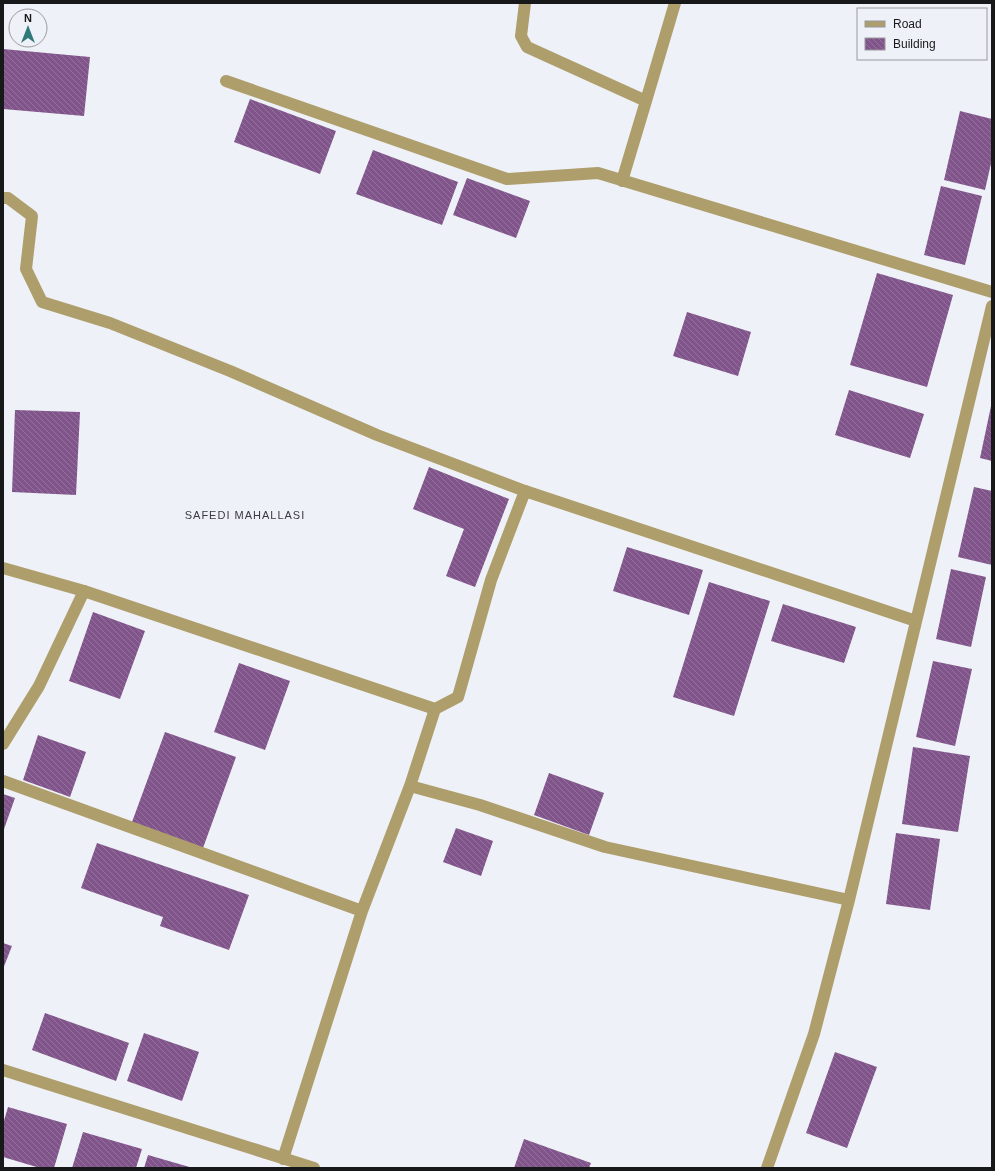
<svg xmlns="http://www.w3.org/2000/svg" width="995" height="1171" font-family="Arial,sans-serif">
  <defs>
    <pattern id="building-back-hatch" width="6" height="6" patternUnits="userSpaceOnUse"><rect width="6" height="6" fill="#81558b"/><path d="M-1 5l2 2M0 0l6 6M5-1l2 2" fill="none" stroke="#927399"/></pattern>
  </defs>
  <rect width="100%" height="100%" fill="#eef1f7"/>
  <!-- building -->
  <path fill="url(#building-back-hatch)" d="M 3,49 L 90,57 L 84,116 L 3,109 Z
    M 250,99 L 336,131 L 320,174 L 234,142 Z
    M 960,111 L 992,119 L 992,159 L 985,190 L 944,180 Z
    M 373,150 L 458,182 L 442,225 L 356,194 Z
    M 467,178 L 530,201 L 516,238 L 453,215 Z
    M 941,186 L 982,196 L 965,265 L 924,255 Z
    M 877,273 L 953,295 L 927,387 L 850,365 Z
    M 687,312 L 751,332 L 738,376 L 673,356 Z
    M 849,390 L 924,414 L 910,458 L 835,435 Z
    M 991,406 L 992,406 L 992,461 L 980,458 Z
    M 15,410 L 80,412 L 76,495 L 12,492 Z
    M 429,467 L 509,499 L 475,587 L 446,576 L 464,529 L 413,509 Z
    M 974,487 L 992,491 L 992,565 L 958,557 Z
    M 627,547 L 703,570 L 689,615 L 613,591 Z
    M 951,569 L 986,577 L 971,647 L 936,639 Z
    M 709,582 L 770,601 L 734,716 L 673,697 Z
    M 783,604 L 856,627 L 844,663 L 771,641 Z
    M 93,612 L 145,631 L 120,699 L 69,681 Z
    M 933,661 L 972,669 L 955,746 L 916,737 Z
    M 239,663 L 290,681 L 265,750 L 214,732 Z
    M 165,732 L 236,757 L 203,848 L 132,822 Z
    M 38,735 L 86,752 L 70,797 L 23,780 Z
    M 913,747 L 970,756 L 958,832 L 902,824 Z
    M 549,773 L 604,793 L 589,835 L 534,815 Z
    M 3,794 L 15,798 L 3,832 Z
    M 456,828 L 493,841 L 481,876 L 443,862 Z
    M 896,833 L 940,839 L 930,910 L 886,904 Z
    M 97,843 L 249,895 L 229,950 L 160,926 L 163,917 L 81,888 Z
    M 3,943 L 12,946 L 3,969 Z
    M 45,1013 L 129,1043 L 116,1081 L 32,1050 Z
    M 144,1033 L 199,1052 L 182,1101 L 127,1081 Z
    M 835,1052 L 877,1067 L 847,1148 L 806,1133 Z
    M 8,1107 L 67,1124 L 54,1168 L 40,1168 L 3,1157 L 3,1124 Z
    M 83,1132 L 142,1149 L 136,1168 L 72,1168 Z
    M 524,1139 L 591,1163 L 589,1168 L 514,1168 Z
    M 148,1155 L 193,1168 L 144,1168 Z"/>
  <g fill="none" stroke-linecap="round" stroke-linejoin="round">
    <!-- lane -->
    <path stroke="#ae9e6b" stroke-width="12" d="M 3,198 L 8,198 L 32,216 L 26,269 L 42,302 L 110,323 L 230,371 L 377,435 L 525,491
      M 3,568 L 84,591 L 435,709"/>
    <!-- street -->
    <path stroke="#ae9e6b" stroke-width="12" d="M 525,3 L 521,36 L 527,47 L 646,101 L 622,181
      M 226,81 L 507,179 L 598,173 L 992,292
      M 646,101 L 675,3
      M 3,744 L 39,686 L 84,591
      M 3,781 L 362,911
      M 410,786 L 480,805 L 605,847 L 849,900
      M 3,1070 L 314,1168
      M 283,1159 L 362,911 L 410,786 L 435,709 L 458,697 L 491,580 L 525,491 L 916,621
      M 767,1168 L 814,1034 L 849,900 L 992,306"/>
  </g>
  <g text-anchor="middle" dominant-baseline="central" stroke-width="3" stroke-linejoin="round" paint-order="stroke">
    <!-- neighbourhood labels -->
    <g font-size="11" letter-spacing="1" fill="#383a3f" stroke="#eef1f7">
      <text x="245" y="515">SAFEDI MAHALLASI</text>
    </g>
  </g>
  <!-- border -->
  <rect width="995" height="1171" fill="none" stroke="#17181a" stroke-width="8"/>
  <!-- legend -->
  <rect x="857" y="8" width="130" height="52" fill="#eef1f7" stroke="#989a9f"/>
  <rect x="865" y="21" width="20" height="6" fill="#ae9e6b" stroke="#989a9f"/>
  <text x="893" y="28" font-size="12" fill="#17181a">Road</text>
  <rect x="865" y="38" width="20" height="12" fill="url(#building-back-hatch)" stroke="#989a9f"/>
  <text x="893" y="48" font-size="12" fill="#17181a">Building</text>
  <!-- north arrow -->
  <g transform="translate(28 28)"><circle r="19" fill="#eef1f7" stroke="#989a9f"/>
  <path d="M0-3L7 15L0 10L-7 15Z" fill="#30797b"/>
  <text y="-6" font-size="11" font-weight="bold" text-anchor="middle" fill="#17181a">N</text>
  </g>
</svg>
